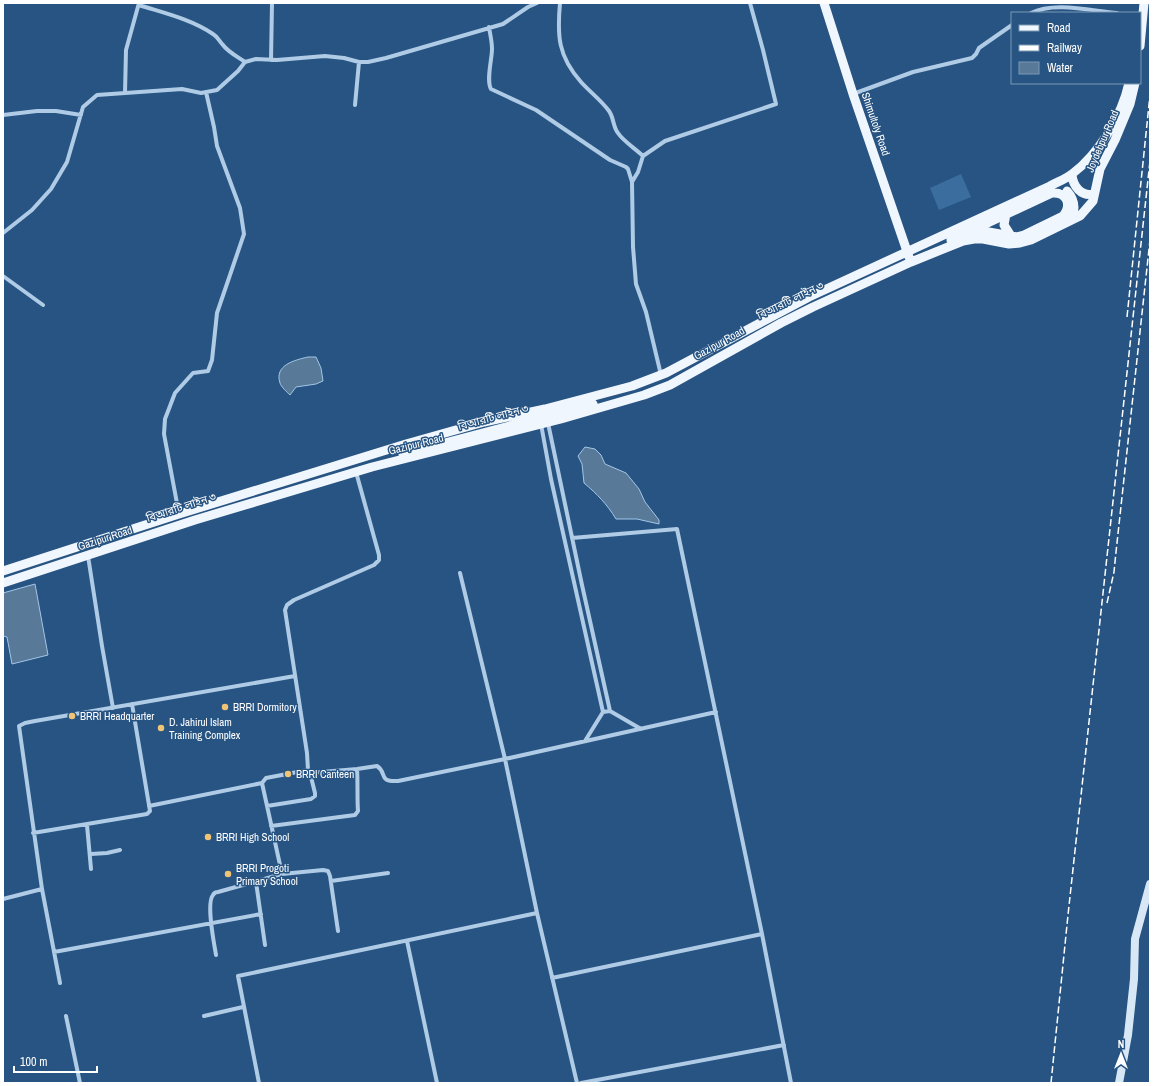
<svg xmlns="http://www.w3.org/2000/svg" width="1153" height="1086" font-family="'Archivo Narrow','Noto Sans Bengali',sans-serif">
  <rect width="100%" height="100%" fill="#275482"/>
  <!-- green -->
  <path fill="#3b6e9f" d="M 961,174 L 971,197 L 939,210 L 930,188 Z"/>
  <!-- water -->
  <path fill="#597999" stroke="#a3c7e7" d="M 308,357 L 316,357 L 321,368 L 323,381 L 316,384 L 296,387 L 290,395 C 287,392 281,387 280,383 C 274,365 295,360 308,357 Z
    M 585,447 L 595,449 L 601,455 L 605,464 L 626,473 L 639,489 L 645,502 L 659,520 L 659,524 L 637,519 L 616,519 C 607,504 597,494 584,483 L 582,464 L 578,456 Z
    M 35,584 L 48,655 L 12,664 L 7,637 L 3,636 L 3,593 Z"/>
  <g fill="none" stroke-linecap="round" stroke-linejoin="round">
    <!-- street -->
    <path stroke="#afcbe6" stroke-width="4" d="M 560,3 C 557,36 558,56 581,82 C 590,92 601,100 609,111 C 614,118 613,127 618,133 C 623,141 636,149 643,156
      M 139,5 C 164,13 191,19 213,34 C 218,37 219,41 223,45 C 228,52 238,57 245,62
      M 1031,13 C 1054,1 1092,11 1117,13
      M 489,27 C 490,34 492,41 492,49 C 492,59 486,81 491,89 L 536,110 L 610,160 L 626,167 L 628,169 L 632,182
      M 271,60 L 272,3
      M 125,93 L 126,50 L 139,3
      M 853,94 L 913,72 L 972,58 L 976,54 L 979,48 L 1012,25
      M 355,105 L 359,62
      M 3,115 L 37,111 L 56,111 L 81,115
      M 3,233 L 32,210 L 51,189 L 67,162 L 83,107 L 97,95 L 182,89 L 201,93 L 217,90 L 238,71 L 245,62 L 256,59 L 277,60 L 325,56 L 344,58 L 359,62 L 368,62 L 386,58 L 503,24 L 528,7 L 537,3
      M 3,276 L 43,305
      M 661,375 L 646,312 L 636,284 L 633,247 L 632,182 L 638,172 L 643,156 L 665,141 L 776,104 L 763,50 L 750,3
      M 548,423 L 582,585 L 610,711
      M 541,424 L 551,479 L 603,712
      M 179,514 L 164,434 L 165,419 L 175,393 L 193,373 L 208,371 L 212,360 L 217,313 L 244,234 L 240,208 L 217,146 L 214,127 L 206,92
      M 572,538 L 677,529 L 762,934
      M 88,556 L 102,646 L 113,708
      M 460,573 L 505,759 L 537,913 L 577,1083
      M 585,741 L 603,712 L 610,711 L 641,729
      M 308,770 L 310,773 L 357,769 L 377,766 C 388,773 377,782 398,781 L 505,759 L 716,712
      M 149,806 L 262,783
      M 267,806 L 311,799 L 315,796 L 315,793 L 310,773
      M 87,825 L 91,869
      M 271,826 L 355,815 L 358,811 C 357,797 358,784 357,769
      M 33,833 L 147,814 L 150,811 L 132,704
      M 91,854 L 107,853 L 120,850
      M 282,874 L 262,783 L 266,778 L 308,770 L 307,753 L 285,610 L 287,605 L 294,600 L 374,565 L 379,560 L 379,555 L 356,472
      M 331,881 L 388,873
      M 256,882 L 265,945
      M 3,899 L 42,889
      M 407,941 L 437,1083
      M 54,952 L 261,914
      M 216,955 C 214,943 206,903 213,895 C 214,893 216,892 218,892 L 282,874 L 323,870 L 328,871 L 330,876 L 338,931
      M 552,978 L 762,934 L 791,1083
      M 60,983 L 42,889 L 19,726 L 25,723 L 35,721 L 295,676
      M 66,1016 L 80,1083
      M 204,1016 L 243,1007
      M 259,1083 L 238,976 L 537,913
      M 581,1083 L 784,1045"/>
    <!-- secondary -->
    <path stroke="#d8e7f6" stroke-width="8" d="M 1119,1083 L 1128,1035 L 1134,979 L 1135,939 L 1150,884"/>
    <!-- primary -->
    <path stroke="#f0f6fd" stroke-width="9" d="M 824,3 L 853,94 L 909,257
      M 1140,46 L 1144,3
      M 1072,175 C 1073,186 1081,197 1094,194
      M 1067,191 C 1076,201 1076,210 1070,221
      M 1006,214 L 1004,225 L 1011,236
      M 951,240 L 1052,193 C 1067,192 1072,205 1063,216 L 1024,235 L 1017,237 L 983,231 L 970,232
      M 403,454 L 593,404
      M 3,571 L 179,514 L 406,444 L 484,422 L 545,409 L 632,386 L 666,373 L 809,297 L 1050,186 C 1057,182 1066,179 1072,174 C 1099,154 1122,115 1129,83
      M 3,583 L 195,520 L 372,467 L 561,419 L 644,395 L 670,385 L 781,323 L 813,307 L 911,262 L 963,241 L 974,239 L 983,239 L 1009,244 L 1020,243 L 1031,240 L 1080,216 L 1093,201 L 1100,169 L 1115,140 L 1130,104 L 1135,83"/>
    <!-- rail -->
    <path stroke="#fff" stroke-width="1.5" stroke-dasharray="7 3" stroke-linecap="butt" d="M 1127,317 L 1150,95
      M 1107,603 L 1114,572 L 1116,552 L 1150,240
      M 1051,1083 L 1068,915 L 1150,161"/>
  </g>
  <!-- markers -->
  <g fill="#efc474" stroke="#275482" stroke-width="1.5">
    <circle cx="225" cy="707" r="4"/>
    <circle cx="72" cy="716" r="4"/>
    <circle cx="161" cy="728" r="4"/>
    <circle cx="288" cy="774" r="4"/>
    <circle cx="208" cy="837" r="4"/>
    <circle cx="228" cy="874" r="4"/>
  </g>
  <g text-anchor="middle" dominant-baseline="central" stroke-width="3" stroke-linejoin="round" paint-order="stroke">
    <!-- street labels -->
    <g font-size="11" fill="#fff" stroke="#275482">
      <text transform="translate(876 124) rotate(71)">Shimultoly Road</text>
      <text transform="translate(1102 141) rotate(-67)">Joydebpur Road</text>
      <text transform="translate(790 300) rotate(-26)">বিআরটি লাইন ৩</text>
      <text transform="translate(719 343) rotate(-29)">Gazipur Road</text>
      <text transform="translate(493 417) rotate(-15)">বিআরটি লাইন ৩</text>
      <text transform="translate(416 444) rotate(-14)">Gazipur Road</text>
      <text transform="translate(181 507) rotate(-18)">বিআরটি লাইন ৩</text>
      <text transform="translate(105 538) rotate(-18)">Gazipur Road</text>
    </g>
    <!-- poi labels -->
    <g font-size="11" fill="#fff" stroke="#275482" text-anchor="start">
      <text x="233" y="707">BRRI Dormitory</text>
      <text x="80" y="716">BRRI Headquarter</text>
      <text x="169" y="722">D. Jahirul Islam<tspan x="169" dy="13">Training Complex</tspan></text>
      <text x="296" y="774">BRRI Canteen</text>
      <text x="216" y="837">BRRI High School</text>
      <text x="236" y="868">BRRI Progoti<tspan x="236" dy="13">Primary School</tspan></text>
    </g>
  </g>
  <!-- border -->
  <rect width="1153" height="1086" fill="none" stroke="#ffffff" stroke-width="8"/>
  <!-- legend -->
  <rect x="1011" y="12" width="130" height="72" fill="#275482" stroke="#7d98b4"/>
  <rect x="1019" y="25" width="20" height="6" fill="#f0f6fd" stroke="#7d98b4"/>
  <text x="1047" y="32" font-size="12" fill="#ffffff">Road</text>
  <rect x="1019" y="45" width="20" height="6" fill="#ffffff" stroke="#7d98b4"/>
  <text x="1047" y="52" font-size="12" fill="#ffffff">Railway</text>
  <rect x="1019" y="62" width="20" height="12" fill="#597999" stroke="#7d98b4"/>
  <text x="1047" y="72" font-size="12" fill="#ffffff">Water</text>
  <!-- north arrow -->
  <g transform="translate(1121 1054)" stroke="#275482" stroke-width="3" paint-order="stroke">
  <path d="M0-3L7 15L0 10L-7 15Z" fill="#ffffff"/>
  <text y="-6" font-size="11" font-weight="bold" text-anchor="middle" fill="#ffffff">N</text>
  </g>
  <!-- scale -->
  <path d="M14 1066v6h83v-6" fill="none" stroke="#ffffff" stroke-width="2"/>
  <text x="20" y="1066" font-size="12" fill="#ffffff" stroke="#275482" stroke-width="3" paint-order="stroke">100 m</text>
</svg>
